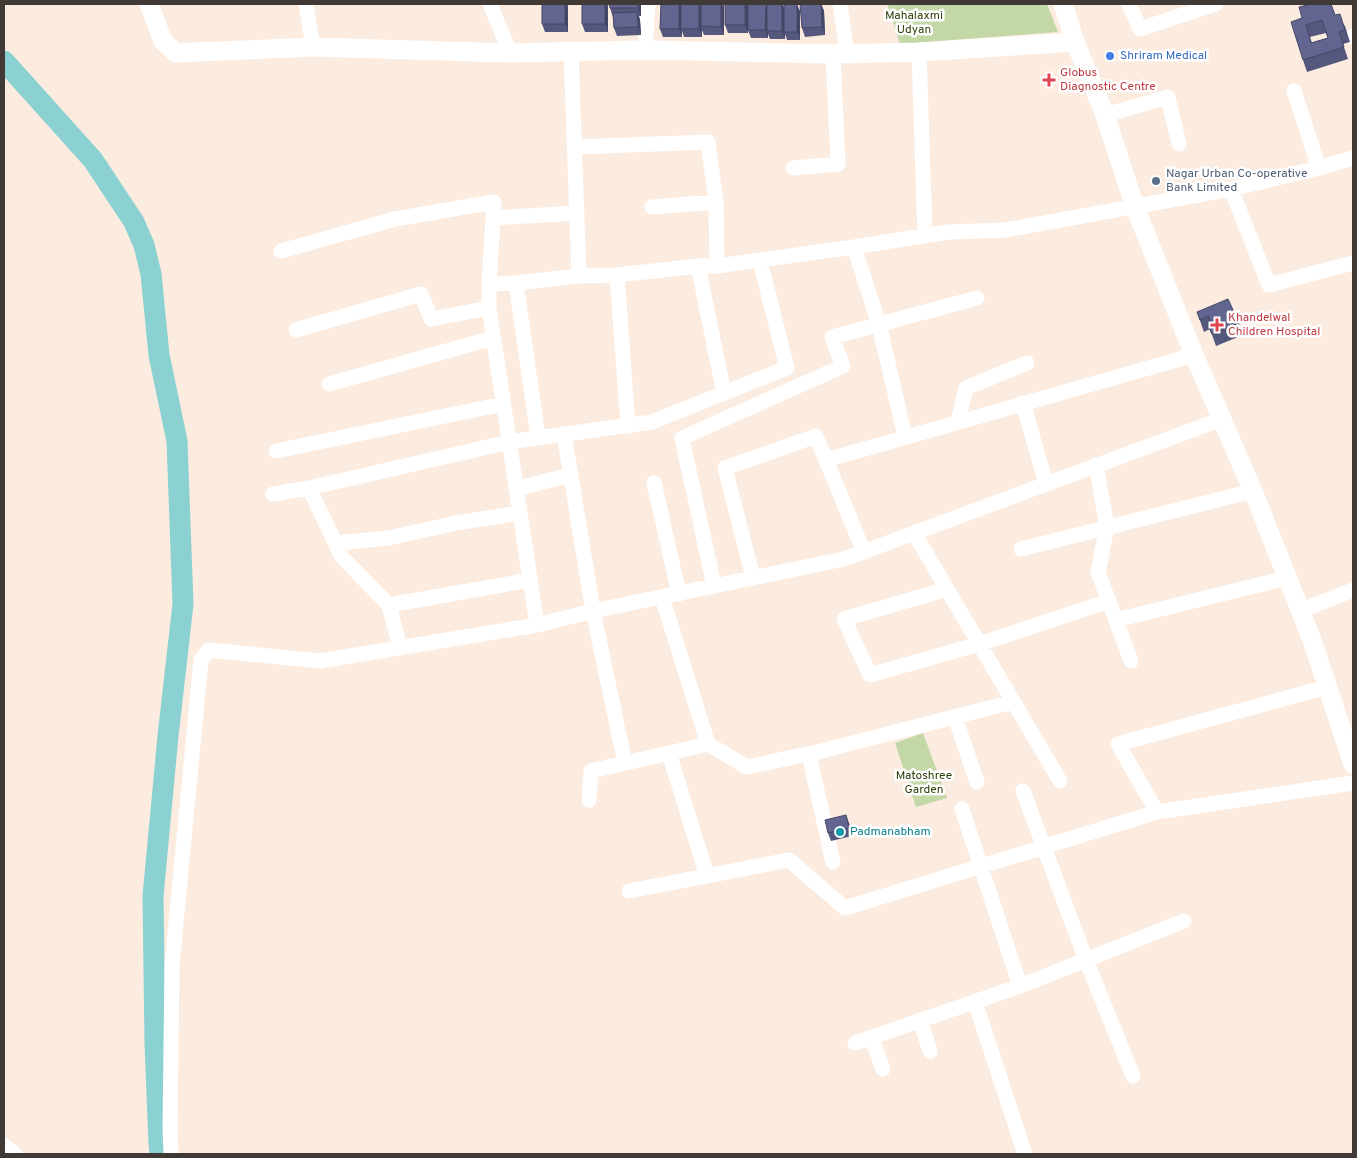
<svg xmlns="http://www.w3.org/2000/svg" width="1357" height="1158" font-family="Overpass,sans-serif">
  <rect width="100%" height="100%" fill="#fcece0"/>
  <!-- green -->
  <path fill="#c4d8a7" d="M 887,4 L 1047,4 L 1058,32 L 900,44 Z
    M 923,733 L 947,798 L 916,807 L 895,743 Z"/>
  <g fill="none" stroke-linecap="round" stroke-linejoin="round">
    <!-- river -->
    <path stroke="#8bd1d1" stroke-width="21" d="M 4,61 L 93,160 L 134,222 L 144,245 L 151,274 L 159,355 L 177,441 L 183,604 L 168,736 L 153,896 L 155,1044 L 159,1143 L 160,1154"/>
    <!-- minor -->
    <path stroke="#fff" stroke-width="15" d="M 306,4 L 313,47
      M 490,4 L 510,53
      M 840,4 L 847,53
      M 1129,4 L 1140,29 L 1216,4
      M 1352,37 L 1353,37
      M 645,50 L 648,4
      M 571,51 L 579,276
      M 919,52 L 925,235
      M 1294,91 L 1319,168
      M 1105,115 L 1168,97 L 1179,144
      M 575,147 L 708,142 L 716,202 L 717,266
      M 793,168 L 838,164 L 833,54
      M 1231,189 L 1269,285 L 1353,263
      M 652,207 L 716,202
      M 493,218 L 577,213
      M 854,247 L 879,324 L 905,437
      M 281,251 L 395,219 L 494,202 L 489,284
      M 698,266 L 724,393
      M 617,275 L 628,426
      M 516,283 L 538,437
      M 296,330 L 421,294 L 431,319 L 489,308 L 489,284 L 516,283 L 579,276 L 617,275 L 698,266 L 717,266 L 854,247 L 948,232 L 1005,230 L 1231,189 L 1319,168 L 1353,158
      M 329,384 L 493,338
      M 1023,403 L 1046,484
      M 958,422 L 966,388 L 1027,363
      M 564,434 L 593,611 L 625,763
      M 276,451 L 503,404
      M 826,460 L 1194,355
      M 1096,465 L 1107,527 L 1098,572 L 1131,661
      M 654,483 L 679,594
      M 309,488 L 342,557 L 389,605 L 400,648
      M 516,489 L 570,475
      M 273,494 L 309,488 L 509,442 L 652,422 L 787,368 L 760,261
      M 914,533 L 1060,781
      M 336,543 L 389,538 L 456,523 L 520,513
      M 1021,549 L 1253,491
      M 753,578 L 725,468 L 816,436 L 864,552
      M 714,586 L 682,438 L 843,366 L 832,337 L 977,298
      M 947,589 L 844,619 L 870,675 L 979,644 L 1109,601
      M 662,597 L 708,744
      M 389,605 L 530,580
      M 1300,611 L 1353,590
      M 1116,620 L 1287,578
      M 537,625 L 593,611 L 844,559 L 1222,419
      M 955,717 L 977,782
      M 669,753 L 707,876
      M 809,754 L 833,862
      M 1023,791 L 1086,960 L 1133,1076
      M 589,800 L 591,771 L 708,744 L 747,767 L 817,752 L 1013,702
      M 962,809 L 1020,986
      M 1157,812 L 1118,744 L 1327,687
      M 629,891 L 789,860 L 845,908 L 1157,812 L 1353,783
      M 975,1002 L 1025,1154
      M 920,1020 L 930,1051
      M 871,1037 L 883,1069
      M 855,1043 L 1020,986 L 1184,921
      M 4,1145 L 15,1154
      M 171,1154 L 170,1129 L 172,965 L 201,660 L 209,650 L 320,661 L 537,625 L 489,308"/>
    <!-- tertiary -->
    <path stroke="#fff" stroke-width="19" d="M 149,4 L 163,41 L 176,53 L 313,47 L 510,53 L 645,50 L 833,54 L 919,52 L 1075,42
      M 1063,4 L 1075,42 L 1105,115 L 1135,207 L 1194,355 L 1253,491 L 1312,640 L 1353,764"/>
  </g>
  <!-- wall -->
  <path fill="#55577d" fill-rule="evenodd" d="M 542,4 L 567,4 L 568,6 L 568,32 L 545,32 L 542,24 Z
    M 641,4 L 641,16 L 639,16 L 640,20 L 641,35 L 617,36 L 614,28 L 613,16 L 613,17 L 610,8 Z
    M 661,4 L 700,4 L 701,6 L 724,6 L 724,35 L 704,35 L 702,30 L 702,37 L 684,37 L 682,31 L 682,37 L 663,37 L 660,29 Z
    M 748,4 L 748,33 L 728,33 L 725,25 Z
    M 748,4 L 767,4 L 767,6 L 767,4 L 782,4 L 784,7 L 800,11 L 800,40 L 787,40 L 785,34 L 785,39 L 770,39 L 768,34 L 768,38 L 751,38 L 748,30 Z
    M 821,4 L 824,11 L 825,35 L 805,37 L 802,28 Z
    M 608,6 L 608,32 L 585,32 L 582,24 Z
    M 1335,15 L 1345,26 L 1350,42 L 1343,44 L 1348,59 L 1307,72 L 1303,60 L 1302,18 ZM 1326,33 L 1328,38 L 1312,43 L 1310,37 Z
    M 1197,312 L 1239,323 L 1243,335 L 1216,346 L 1210,329 L 1204,332 Z
    M 849,823 L 852,836 L 831,841 L 828,833 Z"/>
  <!-- shaded-wall -->
  <path fill="#454766" d="M 565,4 L 567,4 L 568,6 L 568,32 L 565,24 Z
    M 605,4 L 607,4 L 608,6 L 608,32 L 605,24 Z
    M 638,4 L 641,4 L 641,16 L 638,8 Z
    M 679,4 L 680,4 L 682,10 L 681,29 L 682,37 L 679,29 Z
    M 699,4 L 700,4 L 702,9 L 701,26 L 702,30 L 702,37 L 699,29 Z
    M 721,4 L 723,4 L 724,6 L 724,35 L 721,27 Z
    M 745,4 L 748,4 L 748,33 L 745,25 Z
    M 766,4 L 767,4 L 768,9 L 767,31 L 768,34 L 768,38 L 765,30 Z
    M 782,4 L 785,10 L 784,32 L 785,39 L 782,31 Z
    M 797,4 L 800,11 L 800,40 L 797,32 Z
    M 821,4 L 824,11 L 825,35 L 822,27 Z
    M 637,12 L 640,20 L 641,35 L 638,27 Z
    M 846,815 L 849,823 L 852,836 L 849,828 Z"/>
  <!-- building -->
  <path fill="#636591" stroke="#454766" fill-rule="evenodd" d="M 542,4 L 565,4 L 565,24 L 542,24 Z
    M 582,4 L 605,4 L 605,24 L 582,24 Z
    M 609,4 L 638,4 L 638,8 L 610,8 Z
    M 661,4 L 679,4 L 679,29 L 660,29 Z
    M 681,4 L 699,4 L 699,29 L 681,29 Z
    M 701,4 L 721,4 L 721,27 L 701,26 Z
    M 725,4 L 745,4 L 745,25 L 725,25 Z
    M 748,4 L 766,4 L 765,30 L 748,30 Z
    M 767,4 L 782,4 L 782,31 L 767,31 Z
    M 784,4 L 797,4 L 797,32 L 784,32 Z
    M 800,4 L 821,4 L 822,27 L 802,28 Z
    M 1311,4 L 1331,4 L 1335,15 L 1340,14 L 1345,30 L 1339,32 L 1344,47 L 1303,60 L 1291,22 L 1302,18 L 1299,7 ZM 1322,20 L 1328,38 L 1311,43 L 1306,25 Z
    M 637,12 L 638,27 L 614,28 L 613,13 Z
    M 1228,299 L 1239,323 L 1212,334 L 1209,328 L 1212,326 L 1208,316 L 1200,320 L 1197,312 Z
    M 846,815 L 849,828 L 828,833 L 825,820 Z"/>
  <!-- markers -->
  <circle fill="#3f7fe0" stroke="#fff" stroke-width="2" cx="1110" cy="56" r="5"/>
  <g fill="#e0444e" stroke="#fff" stroke-width="2">
    <path d="M1046.5 72.5h5v5h5v5h-5v5h-5v-5h-5v-5h5z"/>
    <path d="M1214.5 317.5h5v5h5v5h-5v5h-5v-5h-5v-5h5z"/>
  </g>
  <circle fill="#5c6f8a" stroke="#fff" stroke-width="2" cx="1156" cy="181" r="5"/>
  <circle fill="#0f9aa8" stroke="#fff" stroke-width="2" cx="840" cy="832" r="5"/>
  <g text-anchor="middle" dominant-baseline="central" stroke-width="5" stroke-linejoin="round" paint-order="stroke">
    <!-- park labels -->
    <g font-size="12" fill="#2f4009" stroke="#fff">
      <text x="914" y="16">Mahalaxmi<tspan x="914" dy="14">Udyan</tspan></text>
      <text x="924" y="776">Matoshree<tspan x="924" dy="14">Garden</tspan></text>
    </g>
    <!-- shop labels -->
    <g font-size="12" fill="#366cbe" stroke="#fff" text-anchor="start">
      <text x="1120" y="56">Shriram Medical</text>
    </g>
    <!-- health labels -->
    <g font-size="12" fill="#be3a42" stroke="#fff" text-anchor="start">
      <text x="1060" y="73">Globus<tspan x="1060" dy="14">Diagnostic Centre</tspan></text>
      <text x="1228" y="318">Khandelwal<tspan x="1228" dy="14">Children Hospital</tspan></text>
    </g>
    <!-- service labels -->
    <g font-size="12" fill="#4e5e75" stroke="#fff" text-anchor="start">
      <text x="1166" y="174">Nagar Urban Co-operative<tspan x="1166" dy="14">Bank Limited</tspan></text>
    </g>
    <!-- culture labels -->
    <g font-size="12" fill="#0d838f" stroke="#fff" text-anchor="start">
      <text x="850" y="832">Padmanabham</text>
    </g>
  </g>
  <!-- border -->
  <rect width="1357" height="1158" fill="none" stroke="#403935" stroke-width="10"/>
</svg>
